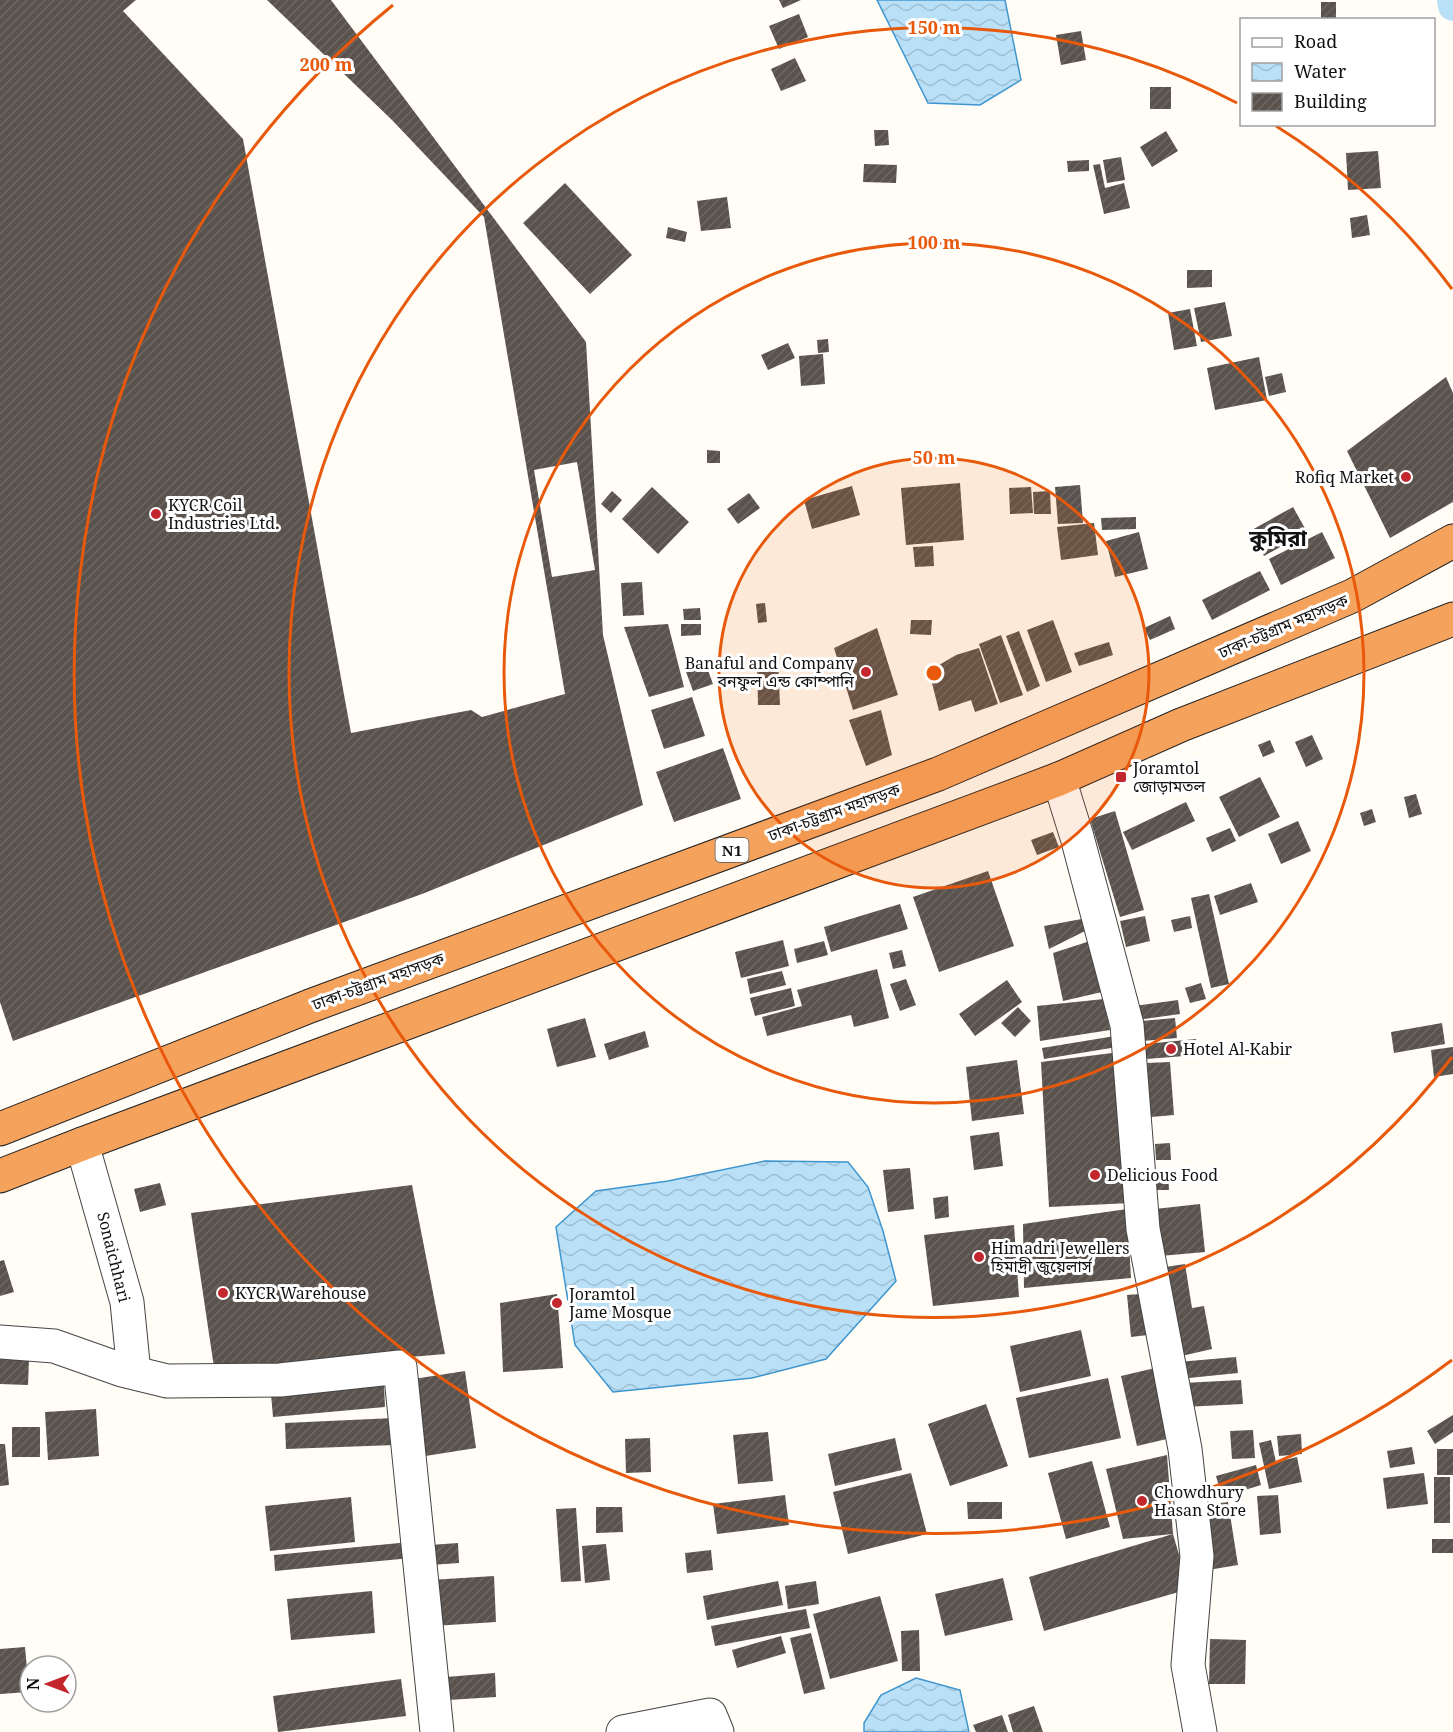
<svg xmlns="http://www.w3.org/2000/svg" width="1453" height="1732" font-family="'Noto Serif','Noto Sans Bengali',serif">
  <defs>
    <pattern id="water-waves" width="16" height="10" patternUnits="userSpaceOnUse" patternTransform="scale(1.5)"><rect width="16" height="10" fill="#b9e0f7"/><path d="M0 5q4-4 8 0t8 0" fill="none" stroke="#9ebfd3"/></pattern>
    <pattern id="building-hatch" width="6" height="6" patternUnits="userSpaceOnUse" patternTransform="scale(1.5)"><rect width="6" height="6" fill="#5a524d"/><path d="M-1 1l2-2M0 6l6-6M5 7l2-2" fill="none" stroke="#6d6662"/></pattern>
  </defs>
  <rect width="100%" height="100%" fill="#fffdf5"/>
  <!-- water -->
  <path fill="url(#water-waves)" stroke="#3f96cf" stroke-width="1.5" d="M 877,0 L 1005,0 L 1021,80 L 980,105 L 928,103 Z
    M 765,1161 L 848,1162 L 868,1187 L 883,1231 L 896,1281 L 826,1359 L 752,1378 L 613,1392 L 575,1345 L 556,1227 L 596,1191 L 668,1181 Z
    M 916,1678 L 960,1690 L 969,1732 L 864,1732 L 864,1723 L 881,1695 Z"/>
  <g fill="none" stroke-linecap="round" stroke-linejoin="round">
    <!-- canal -->
    <path stroke="#b9e0f7" stroke-width="30" d="M 1452,0 L 1453,6"/>
  </g>
  <!-- building -->
  <path fill="url(#building-hatch)" fill-rule="evenodd" d="M 0,0 L 136,0 L 123,11 L 243,139 L 351,733 L 471,710 L 482,717 L 565,694 L 484,217 L 392,120 L 267,0 L 331,0 L 586,342 L 603,635 L 643,805 L 422,894 L 13,1041 L 0,1002 ZM 577,462 L 595,570 L 552,577 L 534,470 Z
    M 779,0 L 801,0 L 783,8 Z
    M 1321,2 L 1336,2 L 1336,20 L 1321,20 Z
    M 799,14 L 808,37 L 779,49 L 769,26 Z
    M 1081,31 L 1086,60 L 1061,65 L 1056,35 Z
    M 795,58 L 806,81 L 781,91 L 771,69 Z
    M 1150,87 L 1171,87 L 1171,109 L 1150,109 Z
    M 874,130 L 888,130 L 889,145 L 875,146 Z
    M 1166,131 L 1178,151 L 1152,167 L 1140,147 Z
    M 1378,151 L 1381,188 L 1348,190 L 1346,153 Z
    M 1121,157 L 1125,180 L 1107,183 L 1103,160 Z
    M 1089,160 L 1089,171 L 1068,172 L 1067,161 Z
    M 864,164 L 897,165 L 896,183 L 863,182 Z
    M 1100,164 L 1105,188 L 1124,183 L 1130,208 L 1104,214 L 1093,165 Z
    M 565,183 L 632,255 L 590,294 L 523,223 Z
    M 727,197 L 731,228 L 701,231 L 697,201 Z
    M 1367,215 L 1370,235 L 1352,238 L 1350,218 Z
    M 668,227 L 687,232 L 685,242 L 666,238 Z
    M 1187,270 L 1212,270 L 1212,287 L 1187,288 Z
    M 1225,302 L 1232,336 L 1201,342 L 1194,308 Z
    M 1190,309 L 1197,346 L 1174,350 L 1168,313 Z
    M 828,339 L 829,352 L 818,353 L 817,340 Z
    M 788,343 L 795,358 L 768,370 L 761,355 Z
    M 823,354 L 825,384 L 801,386 L 799,356 Z
    M 1259,357 L 1267,400 L 1215,410 L 1207,368 Z
    M 1282,373 L 1286,392 L 1269,396 L 1265,377 Z
    M 1446,377 L 1453,393 L 1453,502 L 1390,538 L 1347,451 Z
    M 707,450 L 720,451 L 720,463 L 707,463 Z
    M 960,483 L 964,540 L 906,545 L 901,488 Z
    M 1080,485 L 1083,523 L 1058,524 L 1055,487 Z
    M 852,486 L 860,515 L 812,529 L 804,500 Z
    M 652,487 L 689,522 L 658,554 L 622,519 Z
    M 1031,487 L 1033,513 L 1010,514 L 1009,488 Z
    M 612,491 L 622,500 L 611,513 L 601,504 Z
    M 1050,491 L 1051,514 L 1034,514 L 1033,492 Z
    M 749,493 L 760,508 L 738,524 L 727,509 Z
    M 1293,507 L 1307,532 L 1264,556 L 1250,531 Z
    M 1136,517 L 1136,529 L 1102,530 L 1101,518 Z
    M 1094,523 L 1098,555 L 1061,560 L 1057,527 Z
    M 1139,532 L 1148,569 L 1115,577 L 1106,541 Z
    M 1322,532 L 1335,558 L 1281,585 L 1269,559 Z
    M 933,546 L 934,566 L 915,567 L 913,547 Z
    M 1260,571 L 1270,590 L 1212,620 L 1202,600 Z
    M 642,582 L 644,615 L 623,616 L 621,583 Z
    M 765,603 L 767,622 L 758,623 L 756,604 Z
    M 700,608 L 701,620 L 684,620 L 683,609 Z
    M 1170,616 L 1175,629 L 1150,640 L 1144,628 Z
    M 911,620 L 932,620 L 931,635 L 910,634 Z
    M 1053,620 L 1072,672 L 1046,682 L 1027,630 Z
    M 668,624 L 684,687 L 649,697 L 624,627 Z
    M 681,624 L 701,624 L 701,635 L 681,636 Z
    M 877,628 L 898,695 L 853,710 L 834,648 Z
    M 1019,631 L 1040,686 L 1027,692 L 1006,636 Z
    M 1001,635 L 1023,695 L 1000,703 L 979,644 Z
    M 1109,642 L 1113,655 L 1079,666 L 1074,653 Z
    M 979,648 L 998,704 L 975,712 L 971,700 L 939,711 L 929,671 L 956,655 Z
    M 778,659 L 780,705 L 758,705 L 757,660 Z
    M 705,662 L 713,684 L 693,691 L 685,669 Z
    M 692,697 L 705,736 L 664,749 L 651,710 Z
    M 881,710 L 892,755 L 866,766 L 849,720 Z
    M 1312,735 L 1323,759 L 1306,767 L 1295,742 Z
    M 1270,740 L 1275,752 L 1263,757 L 1258,745 Z
    M 723,748 L 741,799 L 674,822 L 656,772 Z
    M 1260,777 L 1280,817 L 1239,837 L 1219,797 Z
    M 1416,794 L 1422,814 L 1409,818 L 1404,797 Z
    M 1186,802 L 1195,821 L 1132,850 L 1123,832 Z
    M 1372,809 L 1376,822 L 1364,826 L 1360,813 Z
    M 1115,811 L 1144,910 L 1120,917 L 1090,819 Z
    M 1298,821 L 1311,851 L 1281,864 L 1268,834 Z
    M 1230,828 L 1236,841 L 1212,852 L 1206,838 Z
    M 1053,832 L 1059,847 L 1037,855 L 1031,840 Z
    M 988,871 L 1014,946 L 939,972 L 913,897 Z
    M 1251,883 L 1258,902 L 1220,915 L 1214,896 Z
    M 1209,894 L 1229,984 L 1211,988 L 1191,898 Z
    M 900,904 L 908,929 L 831,952 L 824,927 Z
    M 1145,916 L 1150,941 L 1126,947 L 1120,921 Z
    M 1190,916 L 1192,928 L 1174,932 L 1171,920 Z
    M 1087,918 L 1089,929 L 1049,949 L 1044,926 Z
    M 783,940 L 789,966 L 741,978 L 735,952 Z
    M 824,941 L 828,955 L 797,963 L 794,949 Z
    M 1090,941 L 1102,992 L 1063,1001 L 1053,953 Z
    M 902,950 L 906,966 L 893,969 L 889,953 Z
    M 877,969 L 889,1018 L 854,1027 L 851,1015 L 767,1036 L 762,1017 L 802,1006 L 797,990 Z
    M 782,971 L 786,985 L 750,994 L 747,979 Z
    M 906,979 L 916,1005 L 900,1011 L 890,984 Z
    M 1007,980 L 1022,1002 L 975,1036 L 959,1014 Z
    M 1201,983 L 1206,999 L 1190,1003 L 1185,988 Z
    M 791,988 L 795,1006 L 755,1016 L 750,998 Z
    M 1104,999 L 1110,1030 L 1040,1041 L 1037,1006 Z
    M 1178,1000 L 1180,1014 L 1137,1020 L 1134,1006 Z
    M 1018,1007 L 1031,1021 L 1015,1037 L 1001,1023 Z
    M 585,1018 L 596,1057 L 557,1067 L 547,1029 Z
    M 1175,1018 L 1177,1038 L 1143,1041 L 1141,1021 Z
    M 1442,1023 L 1445,1044 L 1394,1053 L 1391,1032 Z
    M 645,1031 L 649,1047 L 609,1060 L 604,1044 Z
    M 1115,1036 L 1117,1047 L 1044,1059 L 1042,1048 Z
    M 1196,1039 L 1198,1055 L 1146,1059 L 1145,1044 Z
    M 1453,1047 L 1453,1074 L 1434,1077 L 1431,1050 Z
    M 1120,1052 L 1130,1203 L 1049,1207 L 1041,1062 Z
    M 1017,1060 L 1024,1114 L 972,1121 L 966,1067 Z
    M 1170,1062 L 1174,1115 L 1151,1117 L 1147,1063 Z
    M 999,1132 L 1003,1166 L 974,1170 L 970,1136 Z
    M 1170,1143 L 1171,1160 L 1156,1160 L 1155,1144 Z
    M 910,1168 L 914,1209 L 888,1212 L 883,1170 Z
    M 1168,1171 L 1169,1190 L 1156,1190 L 1155,1172 Z
    M 160,1183 L 166,1205 L 140,1212 L 134,1189 Z
    M 412,1185 L 445,1354 L 215,1374 L 191,1213 Z
    M 948,1196 L 949,1217 L 935,1219 L 933,1198 Z
    M 1200,1204 L 1205,1252 L 1160,1256 L 1155,1209 Z
    M 1127,1209 L 1131,1278 L 1024,1288 L 1023,1224 Z
    M 1014,1225 L 1019,1297 L 933,1306 L 924,1235 Z
    M 4,1260 L 14,1292 L 0,1296 L 0,1261 Z
    M 1185,1264 L 1192,1308 L 1204,1306 L 1212,1349 L 1177,1357 L 1159,1268 Z
    M 1152,1293 L 1156,1334 L 1131,1337 L 1127,1295 Z
    M 557,1294 L 563,1368 L 503,1372 L 500,1303 Z
    M 1081,1330 L 1091,1376 L 1020,1392 L 1010,1346 Z
    M 1236,1357 L 1238,1373 L 1179,1379 L 1178,1362 Z
    M 0,1359 L 29,1360 L 28,1385 L 0,1384 Z
    M 1155,1368 L 1171,1438 L 1137,1446 L 1121,1376 Z
    M 465,1371 L 476,1448 L 419,1457 L 407,1380 Z
    M 1108,1378 L 1121,1438 L 1029,1458 L 1016,1398 Z
    M 1241,1380 L 1243,1404 L 1184,1407 L 1183,1383 Z
    M 384,1385 L 385,1407 L 273,1417 L 271,1394 Z
    M 986,1404 L 1008,1466 L 950,1486 L 928,1424 Z
    M 96,1409 L 99,1456 L 48,1460 L 45,1412 Z
    M 1453,1415 L 1453,1432 L 1435,1444 L 1427,1431 Z
    M 394,1418 L 395,1445 L 286,1449 L 285,1423 Z
    M 12,1427 L 40,1427 L 40,1457 L 12,1457 Z
    M 1253,1430 L 1255,1458 L 1232,1459 L 1230,1431 Z
    M 768,1432 L 773,1481 L 738,1484 L 733,1435 Z
    M 1301,1434 L 1302,1454 L 1279,1456 L 1277,1436 Z
    M 650,1438 L 651,1472 L 626,1473 L 625,1439 Z
    M 895,1438 L 902,1470 L 835,1486 L 828,1454 Z
    M 1271,1440 L 1276,1462 L 1297,1457 L 1302,1482 L 1269,1489 L 1259,1443 Z
    M 0,1444 L 5,1444 L 9,1485 L 0,1486 Z
    M 1412,1447 L 1415,1464 L 1390,1468 L 1387,1451 Z
    M 1437,1449 L 1453,1449 L 1453,1475 L 1437,1475 Z
    M 1167,1455 L 1173,1534 L 1123,1539 L 1106,1469 Z
    M 1092,1461 L 1110,1527 L 1066,1539 L 1048,1473 Z
    M 1256,1465 L 1261,1485 L 1222,1497 L 1216,1476 Z
    M 911,1473 L 927,1534 L 848,1554 L 833,1492 Z
    M 1424,1473 L 1428,1504 L 1387,1509 L 1383,1478 Z
    M 1434,1477 L 1450,1477 L 1450,1523 L 1434,1523 Z
    M 785,1495 L 789,1525 L 717,1534 L 713,1504 Z
    M 1278,1495 L 1281,1533 L 1260,1535 L 1257,1496 Z
    M 351,1497 L 355,1542 L 270,1551 L 265,1506 Z
    M 967,1502 L 1002,1502 L 1002,1519 L 968,1519 Z
    M 1228,1502 L 1238,1565 L 1208,1570 L 1198,1506 Z
    M 596,1507 L 622,1507 L 623,1532 L 596,1533 Z
    M 576,1508 L 581,1581 L 561,1582 L 556,1509 Z
    M 1173,1534 L 1189,1589 L 1044,1631 L 1029,1577 Z
    M 1432,1539 L 1453,1539 L 1453,1553 L 1432,1553 Z
    M 410,1542 L 411,1558 L 275,1571 L 274,1555 Z
    M 458,1543 L 459,1563 L 431,1565 L 430,1545 Z
    M 606,1544 L 610,1580 L 585,1583 L 582,1546 Z
    M 711,1550 L 713,1570 L 687,1573 L 685,1553 Z
    M 494,1576 L 496,1622 L 433,1626 L 430,1580 Z
    M 1003,1578 L 1013,1620 L 945,1636 L 935,1594 Z
    M 778,1581 L 783,1605 L 707,1620 L 703,1596 Z
    M 816,1581 L 819,1604 L 788,1609 L 785,1586 Z
    M 372,1591 L 375,1633 L 291,1640 L 287,1599 Z
    M 880,1596 L 898,1661 L 830,1679 L 813,1614 Z
    M 806,1609 L 810,1628 L 715,1646 L 711,1626 Z
    M 919,1630 L 920,1671 L 902,1671 L 901,1631 Z
    M 811,1633 L 825,1689 L 804,1694 L 790,1638 Z
    M 781,1636 L 786,1653 L 737,1668 L 732,1650 Z
    M 1210,1639 L 1246,1640 L 1245,1684 L 1209,1684 Z
    M 25,1647 L 29,1692 L 0,1694 L 0,1649 Z
    M 495,1673 L 496,1697 L 448,1700 L 446,1677 Z
    M 401,1679 L 406,1716 L 278,1732 L 273,1696 Z
    M 1034,1706 L 1043,1732 L 1013,1732 L 1008,1715 Z
    M 1002,1715 L 1008,1732 L 976,1732 L 973,1725 Z"/>
  <g fill="none" stroke-linecap="round" stroke-linejoin="round">
    <!-- minor casing -->
    <g stroke="#444" stroke-width="35">
      <path id="minor" d="M 1059,779 L 1077,837 L 1127,1025 L 1143,1229 L 1185,1449 L 1197,1556 L 1188,1665 L 1200,1732
        M 82,1144 L 127,1302 L 134,1373
        M 0,1342 L 54,1346 L 122,1370 L 167,1381 L 280,1380 L 400,1367 L 437,1732
        M 623,1732 L 710,1715 L 717,1732"/>
    </g>
    <!-- highway casing -->
    <g stroke="#222" stroke-width="35">
      <path id="highway" d="M 0,1129 L 310,1006 L 938,774 L 1352,596 L 1453,541
        M 0,1176 L 82,1144 L 1059,779 L 1181,725 L 1453,619"/>
    </g>
    <!-- minor -->
    <use href="#minor" stroke="#fff" stroke-width="33"/>
    <!-- highway -->
    <use href="#highway" stroke="#f5a25d" stroke-width="33"/>
  </g>
  <!-- distance rings -->
  <circle cx="934" cy="673" r="215" fill="#e8590c" fill-opacity=".12"/>
  <g fill="none" stroke="#e8590c" stroke-width="3">
    <circle cx="934" cy="673" r="215"/>
    <circle cx="934" cy="673" r="430"/>
    <path d="M1452 1057A645 645 0 1 1 1237 103M1276 126A645 645 0 0 1 1452 289"/>
    <path d="M1452 1360A860 860 0 0 1 393 5"/>
  </g>
  <!-- markers -->
  <g fill="#c4262e" stroke="#fff" stroke-width="2">
    <circle cx="1406" cy="477" r="6"/>
    <circle cx="156" cy="514" r="6"/>
    <circle cx="866" cy="672" r="6"/>
    <rect x="1115" y="771" width="12" height="12" rx="3"/>
    <circle cx="1171" cy="1049" r="6"/>
    <circle cx="1095" cy="1175" r="6"/>
    <circle cx="979" cy="1257" r="6"/>
    <circle cx="223" cy="1293" r="6"/>
    <circle cx="557" cy="1303" r="6"/>
    <circle cx="1142" cy="1501" r="6"/>
  </g>
  <g text-anchor="middle" dominant-baseline="central" stroke-width="6" stroke-linejoin="round" paint-order="stroke">
    <!-- shield labels -->
    <rect fill="#fff" stroke="#585858" stroke-width="1.5" x="715.5" y="838" width="33" height="24" rx="4.5"/>
    <g font-size="15" font-weight="bold" fill="#111">
      <text x="732" y="850">N1</text>
    </g>
    <!-- poi labels -->
    <g font-size="16" fill="#111" stroke="#fff" text-anchor="start">
      <text x="1394" y="477" text-anchor="end">Rofiq Market</text>
      <text x="168" y="505">KYCR Coil<tspan x="168" dy="18">Industries Ltd.</tspan></text>
      <text x="854" y="663" text-anchor="end">Banaful and Company<tspan x="854" dy="18">বনফুল এন্ড কোম্পানি</tspan></text>
      <text x="1133" y="768">Joramtol<tspan x="1133" dy="18">জোড়ামতল</tspan></text>
      <text x="1183" y="1049">Hotel Al-Kabir</text>
      <text x="1107" y="1175">Delicious Food</text>
      <text x="991" y="1248">Himadri Jewellers<tspan x="991" dy="18">হিমাদ্রী জুয়েলার্স</tspan></text>
      <text x="235" y="1293">KYCR Warehouse</text>
      <text x="569" y="1294">Joramtol<tspan x="569" dy="18">Jame Mosque</tspan></text>
      <text x="1154" y="1492">Chowdhury<tspan x="1154" dy="18">Hasan Store</tspan></text>
    </g>
    <!-- street labels -->
    <g font-size="16" fill="#111" stroke="#fff">
      <text transform="translate(1283 626) rotate(-23)">ঢাকা-চট্টগ্রাম মহাসড়ক</text>
      <text transform="translate(834 812) rotate(-20)">ঢাকা-চট্টগ্রাম মহাসড়ক</text>
      <text transform="translate(378 981) rotate(-20)">ঢাকা-চট্টগ্রাম মহাসড়ক</text>
      <text transform="translate(114 1257) rotate(76)">Sonaichhari</text>
    </g>
    <!-- district labels -->
    <g font-size="22" font-weight="bold" fill="#111" stroke="#fff">
      <text x="1278" y="537">কুমিরা</text>
    </g>
  </g>
  <circle cx="934" cy="673" r="9" fill="#e8590c" stroke="#fff" stroke-width="3"/>
  <g font-size="18" text-anchor="middle" font-weight="bold" fill="#e8590c" stroke="#fff" stroke-width="6" stroke-linejoin="round" paint-order="stroke">
    <text x="934" y="34">150 m</text>
    <text x="326" y="71">200 m</text>
    <text x="934" y="249">100 m</text>
    <text x="934" y="464">50 m</text>
  </g>
  <!-- legend -->
  <rect x="1240" y="18" width="195" height="108" fill="#ffffff" stroke="#a0a0a0" stroke-width="1.5"/>
  <rect x="1252" y="38" width="30" height="9" fill="#ffffff" stroke="#a0a0a0" stroke-width="1.5"/>
  <text x="1294" y="48" font-size="18" fill="#111111">Road</text>
  <rect x="1252" y="63" width="30" height="18" fill="url(#water-waves)" stroke="#a0a0a0" stroke-width="1.5"/>
  <text x="1294" y="78" font-size="18" fill="#111111">Water</text>
  <rect x="1252" y="93" width="30" height="18" fill="url(#building-hatch)" stroke="#a0a0a0" stroke-width="1.5"/>
  <text x="1294" y="108" font-size="18" fill="#111111">Building</text>
  <!-- north arrow -->
  <g transform="translate(48 1684) rotate(270)"><circle r="28" fill="#ffffff" stroke="#a0a0a0" stroke-width="1.5"/>
  <path d="M0-4.5L10 22L0 15L-10 22Z" fill="#c4262e"/>
  <text y="-9" font-size="16" font-weight="bold" text-anchor="middle" fill="#111111">N</text>
  </g>
</svg>
